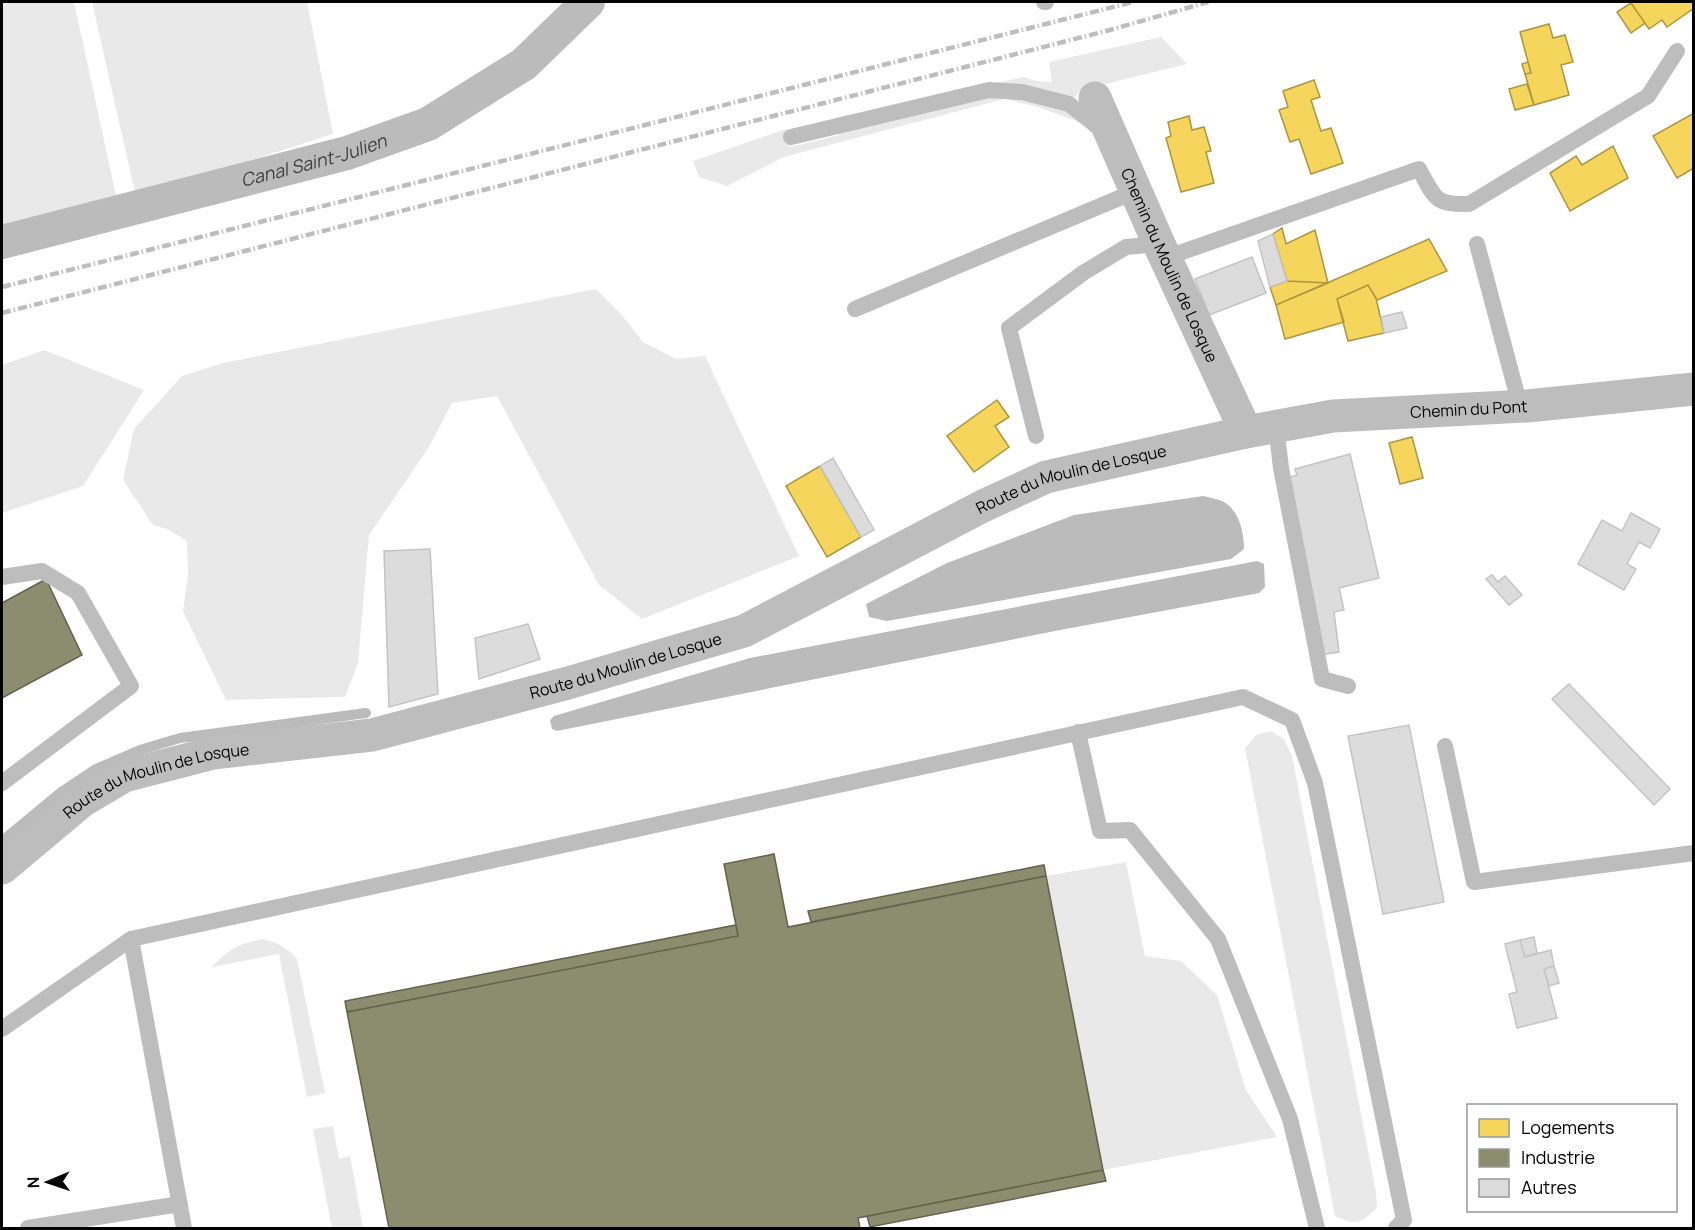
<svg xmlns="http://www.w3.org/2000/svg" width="1695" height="1230" font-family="Manrope,sans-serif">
  <rect width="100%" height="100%" fill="#fff"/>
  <!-- green -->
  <path fill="#e9e9e9" d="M 2,2 L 74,2 L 117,200 L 2,229 Z
    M 92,2 L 307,2 L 333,134 L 136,197 Z
    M 1161,37 L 1187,64 L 1081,90 L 1074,98 L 1082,123 L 1038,107 L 1004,99 L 784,157 L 727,186 L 699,177 L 693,161 L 786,129 L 791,147 L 839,135 L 835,118 L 1024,77 L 1036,81 L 1052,82 L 1049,62 Z
    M 596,289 L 621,314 L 643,342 L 676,359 L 705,356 L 799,556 L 642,619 L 599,585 L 497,396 L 452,403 L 429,447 L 369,535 L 358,663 L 345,697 L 226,700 L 183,611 L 188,575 L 187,541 L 167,529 L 153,525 L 123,480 L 134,429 L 182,376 L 223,363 Z
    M 44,350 L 144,390 L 83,486 L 2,513 L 2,365 Z
    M 1271,731 L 1284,739 L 1292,756 L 1376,1192 L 1377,1208 C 1360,1224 1356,1226 1335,1216 L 1245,748 L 1256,735 Z
    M 1126,862 L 1145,956 L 1181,961 L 1217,995 L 1246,1090 L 1277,1137 L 1103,1170 L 1046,876 Z
    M 262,939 C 278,942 286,947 297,959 L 325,1093 L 307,1097 L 279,954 L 212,967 C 228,950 238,944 262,939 Z
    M 333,1126 L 339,1159 L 350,1156 L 363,1228 L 332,1228 L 313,1129 Z"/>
  <!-- water -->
  <path fill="#bbb" d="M 1203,496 C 1209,497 1216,499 1222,501 C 1239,509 1244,532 1244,549 L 1231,559 L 887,621 L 869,617 L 866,604 L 947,563 L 1074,515 Z
    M 1257,561 L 1264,564 L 1265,587 L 1259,593 L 1055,631 L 557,731 L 552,729 L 550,720 L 554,716 L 750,658 Z"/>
  <!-- homes -->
  <path fill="#f6d55c" stroke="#ac9540" stroke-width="1.5" d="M 1633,2 L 1694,2 L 1694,8 L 1667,27 L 1662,20 L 1649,29 L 1631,3 Z
    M 1631,3 L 1645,23 L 1631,33 L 1617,12 Z
    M 1549,24 L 1553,38 L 1565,35 L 1573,62 L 1561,65 L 1569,95 L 1534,105 L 1525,74 L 1531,73 L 1520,32 Z
    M 1528,62 L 1531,73 L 1525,74 L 1522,64 Z
    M 1314,80 L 1320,97 L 1311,100 L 1321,131 L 1331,128 L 1343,163 L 1311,174 L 1299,139 L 1290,142 L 1279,110 L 1288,107 L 1283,91 Z
    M 1527,84 L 1534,105 L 1515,110 L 1509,89 Z
    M 1694,113 L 1694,168 L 1677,178 L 1653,136 Z
    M 1189,116 L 1192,130 L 1204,127 L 1211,151 L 1206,152 L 1214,183 L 1181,192 L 1166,138 L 1171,136 L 1168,122 Z
    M 1613,146 L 1628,178 L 1570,211 L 1550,173 L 1576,156 L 1582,165 Z
    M 1282,228 L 1286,244 L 1315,230 L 1328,283 L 1287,281 L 1273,234 Z
    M 1429,239 L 1447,271 L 1377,300 L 1368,285 L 1337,299 L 1344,322 L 1285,339 L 1276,305 Z
    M 1287,281 L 1328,283 L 1276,305 L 1270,287 Z
    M 1368,285 L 1376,298 L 1384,333 L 1348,341 L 1337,299 Z
    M 997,400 L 1009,417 L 995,426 L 1009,447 L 974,472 L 947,436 Z
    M 1412,437 L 1423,478 L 1400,484 L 1389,443 Z
    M 820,466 L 861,537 L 827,557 L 786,486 Z"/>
  <!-- industry -->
  <path fill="#8c8c6e" stroke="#62624d" stroke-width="1.5" d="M 46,579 L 82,655 L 2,698 L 2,603 Z
    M 774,854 L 788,927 L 1046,876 L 1103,1170 L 858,1218 L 860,1228 L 389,1228 L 347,1012 L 738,936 L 724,864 Z
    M 1044,865 L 1046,876 L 811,922 L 808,911 Z
    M 736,925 L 738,936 L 347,1012 L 345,1001 Z
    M 1103,1170 L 1106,1181 L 870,1227 L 867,1216 Z"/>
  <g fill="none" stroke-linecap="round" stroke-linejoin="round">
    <!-- stream -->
    <path stroke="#bbb" stroke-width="10" d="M 2,841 L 60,793 L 96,769 L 140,750 L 180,738 L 366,713"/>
    <!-- canal -->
    <path stroke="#bbb" stroke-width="34" id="s1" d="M 2,242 L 347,153 L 428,124 L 524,64 L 588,2"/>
  </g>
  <!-- building -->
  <path fill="#dcdcdc" stroke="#c4c4c4" stroke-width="1.5" d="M 1273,234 L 1287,281 L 1270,287 L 1258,241 Z
    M 1252,257 L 1266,293 L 1209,315 L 1195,279 Z
    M 1402,312 L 1407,328 L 1384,333 L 1381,317 Z
    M 1350,454 L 1379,578 L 1339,588 L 1344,610 L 1334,612 L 1339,652 L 1320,655 L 1287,478 L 1297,475 L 1295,469 Z
    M 833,458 L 874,530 L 861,537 L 820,466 Z
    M 1631,513 L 1660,529 L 1650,548 L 1639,542 L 1627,564 L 1636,569 L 1624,590 L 1578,564 L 1602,520 L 1622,531 Z
    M 430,549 L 438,694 L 389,707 L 384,551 Z
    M 1492,575 L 1498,582 L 1505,576 L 1522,595 L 1509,605 L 1486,579 Z
    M 528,624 L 540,659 L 479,679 L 475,638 Z
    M 1569,684 L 1670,789 L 1654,805 L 1552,699 Z
    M 1409,725 L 1444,902 L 1383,914 L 1348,736 Z
    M 1534,937 L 1537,953 L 1525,957 L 1520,940 Z
    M 1520,940 L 1525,957 L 1551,950 L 1554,966 L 1544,969 L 1557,1018 L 1517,1028 L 1509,994 L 1517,992 L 1505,944 Z
    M 1554,966 L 1559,983 L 1549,986 L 1544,969 Z"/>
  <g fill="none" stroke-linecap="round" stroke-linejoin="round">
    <!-- service -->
    <path stroke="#bdbdbd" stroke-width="16" d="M 1044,2 L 1046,2
      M 791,137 L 989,90 L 1022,92 L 1069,104 L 1103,131
      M 1477,244 L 1520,406
      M 1165,258 L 1419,169 C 1435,198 1434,205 1469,204 L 1648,96 L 1677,51
      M 855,309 L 1136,191
      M 1276,426 L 1281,468 L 1322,679 L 1348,686
      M 1036,436 L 1009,328 L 1083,273 L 1126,247 L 1159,244
      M 2,577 L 42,571 L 78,593 L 131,686 L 2,783
      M 1078,732 L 1100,831 L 1130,830 L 1218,939 L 1290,1119 L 1317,1228
      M 1445,746 L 1474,882 L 1694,853
      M 2,1029 L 131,939
      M 28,1228 L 180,1204
      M 184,1228 L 131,939 L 1243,697 L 1292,720 L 1315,783 L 1404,1220 L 1396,1228"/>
    <!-- minor -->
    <path stroke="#bdbdbd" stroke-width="33" id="s2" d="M 1095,98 L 1159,244 L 1246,432"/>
    <!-- tertiary -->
    <path stroke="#bdbdbd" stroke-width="33" id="s3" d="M 2,868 L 82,801 L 124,776 L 213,753 L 372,735 L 568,683 L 744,631 L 983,506 L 1046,477 L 1246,432 L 1333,416 L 1527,406 L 1694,389"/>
    <!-- rail -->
    <path stroke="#bdbdbd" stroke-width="4.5" stroke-dasharray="9 3 1.5 3" stroke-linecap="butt" d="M 2,287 L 1133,2
      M 2,313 L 1110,30 L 1208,2"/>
  </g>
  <g text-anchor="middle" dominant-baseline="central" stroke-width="6" stroke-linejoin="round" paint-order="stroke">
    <!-- street labels -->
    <g font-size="16" fill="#000" stroke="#fff">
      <text stroke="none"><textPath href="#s2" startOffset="183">Chemin du Moulin de Losque</textPath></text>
      <text stroke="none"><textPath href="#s3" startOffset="1560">Chemin du Pont</textPath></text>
      <text stroke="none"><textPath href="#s3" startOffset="1154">Route du Moulin de Losque</textPath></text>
      <text stroke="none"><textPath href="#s3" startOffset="668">Route du Moulin de Losque</textPath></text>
      <text stroke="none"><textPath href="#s3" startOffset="182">Route du Moulin de Losque</textPath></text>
    </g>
    <!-- water labels -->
    <g font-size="18" font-style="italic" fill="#3f3f3f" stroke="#fff">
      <text stroke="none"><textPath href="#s1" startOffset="322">Canal Saint-Julien</textPath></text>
    </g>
  </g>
  <!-- border -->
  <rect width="1695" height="1230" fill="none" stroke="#000000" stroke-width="6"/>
  <!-- legend -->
  <rect x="1467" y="1104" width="210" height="108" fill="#ffffff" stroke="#999999" stroke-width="1.5"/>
  <rect x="1479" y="1119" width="30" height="18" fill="#f6d55c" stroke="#999999" stroke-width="1.5"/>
  <text x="1521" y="1134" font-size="18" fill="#000000">Logements</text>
  <rect x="1479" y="1149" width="30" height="18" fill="#8c8c6e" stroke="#999999" stroke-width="1.5"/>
  <text x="1521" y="1164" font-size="18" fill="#000000">Industrie</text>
  <rect x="1479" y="1179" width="30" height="18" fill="#dcdcdc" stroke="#999999" stroke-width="1.5"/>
  <text x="1521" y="1194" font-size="18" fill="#000000">Autres</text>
  <!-- north arrow -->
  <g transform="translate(48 1182) rotate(268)" stroke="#ffffff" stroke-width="4.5" paint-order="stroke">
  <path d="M0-4.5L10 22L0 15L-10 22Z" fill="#000000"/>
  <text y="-9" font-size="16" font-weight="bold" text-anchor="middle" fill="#000000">N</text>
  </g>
</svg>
